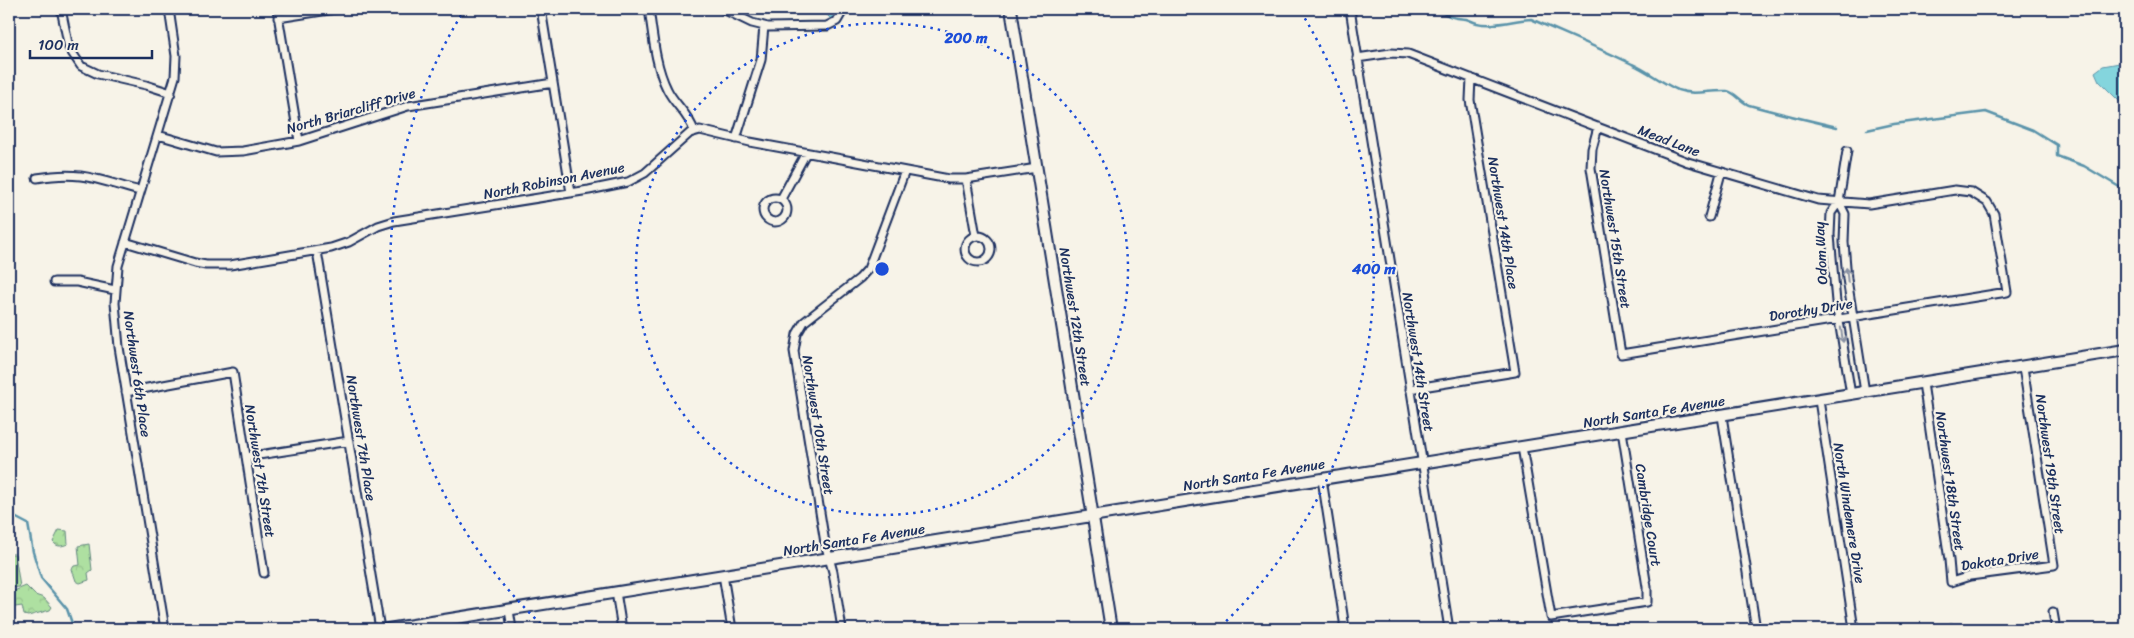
<svg xmlns="http://www.w3.org/2000/svg" width="2134" height="638" font-family="Sriracha,sans-serif">
  <defs>
    <pattern id="park-crowns" width="20" height="18" patternUnits="userSpaceOnUse" patternTransform="scale(1.25)"><rect width="20" height="18" fill="#aee0a1"/><path d="M2 6a3 3 0 1 1 6 0M12 15a3 3 0 1 1 6 0" fill="none" stroke="#95c08d"/></pattern>
  </defs>
  <rect width="100%" height="100%" fill="#f7f3e8"/>
  <filter id="ink" filterUnits="userSpaceOnUse"><feTurbulence type="fractalNoise" baseFrequency=".02" numOctaves="2"/><feDisplacementMap in="SourceGraphic" scale="10" xChannelSelector="R" yChannelSelector="G"/><feConvolveMatrix kernelMatrix="1 2 1 2 8 2 1 2 1" color-interpolation-filters="sRGB"/></filter>
  <g filter="url(#ink)">
    <!-- park -->
    <path fill="url(#park-crowns)" stroke="#648880" d="M 59,530 L 67,531 L 68,544 C 62,546 58,548 53,542 Z
      M 89,544 L 92,570 L 88,573 L 89,580 L 80,583 L 76,581 L 72,569 L 74,566 L 80,565 L 78,546 Z
      M 26,586 L 35,595 L 44,598 L 52,607 L 50,610 L 28,616 L 24,615 L 22,606 L 9,608 L 9,593 Z"/>
    <!-- pitch -->
    <path fill="#aee0a1" stroke="#648880" d="M 9,554 L 15,554 L 20,587 L 9,588 Z"/>
    <!-- water -->
    <path fill="#84d5dd" stroke="#5a93aa" d="M 814,9 L 833,9 L 837,11 L 831,19 L 826,14 Z
      M 2125,62 L 2125,107 L 2099,81 L 2095,72 L 2103,66 Z"/>
    <g fill="none" stroke-linecap="round" stroke-linejoin="round">
      <!-- stream -->
      <path stroke="#5a93aa" stroke-width="2.5" d="M 1437,9 C 1446,16 1454,18 1466,19 C 1470,20 1473,22 1477,23 C 1495,27 1513,20 1531,19 C 1565,34 1599,48 1632,64 C 1648,71 1662,83 1678,90 C 1695,96 1709,90 1727,91 C 1735,92 1741,102 1749,105 C 1778,113 1807,120 1837,127
        M 1867,130 L 1894,124 L 1986,112 L 2033,130 L 2057,145 L 2057,156 L 2084,166 L 2121,188 L 2125,194
        M 9,514 L 28,524 L 33,552 L 41,578 L 67,609 L 74,629"/>
      <!-- street casing -->
      <g stroke="#1b2f5e" stroke-width="11">
        <path id="street" d="M 61,9 L 69,48 L 81,66 L 98,74 L 146,85 L 171,93
          M 277,9 L 299,141
          M 541,9 L 571,193
          M 649,9 C 653,35 655,65 667,89 C 674,104 689,114 694,131
          M 723,9 L 752,23 L 768,27 L 827,26 L 837,21 L 844,9
          M 1350,9 L 1449,629
          M 278,18 L 335,9
          M 1357,58 L 1391,53 L 1408,54 L 1688,162 L 1818,200 L 1869,204 L 1955,190 L 1971,192 L 1987,202 L 1994,214 L 2007,292 L 1621,354 L 1591,168 L 1592,149 L 1598,127
          M 158,135 L 216,152 L 243,151 L 299,141 L 408,106 L 553,83
          M 736,139 L 761,60 L 764,26
          M 1847,151 L 1839,202 L 1831,213 L 1830,235 L 1836,302 L 1851,395
          M 37,178 C 82,170 98,180 140,191
          M 966,179 L 976,236
          M763 210a12 12 0 1 1 24 0a12 12 0 1 1-24 0Z
          M 781,199 L 806,153
          M 1839,202 L 1845,214 L 1844,242 L 1847,279 L 1865,392
          M 1709,217 L 1721,173
          M965 249a13 13 0 1 1 26 0a13 13 0 1 1-26 0Z
          M 125,242 L 195,263 L 206,265 L 230,265 L 331,248 L 349,242 L 378,226 L 394,221 L 589,190 L 628,182 L 645,173 L 690,133 L 700,130 L 750,142 L 949,179 L 966,179 L 1037,168
          M 317,251 L 380,629
          M 54,282 L 77,282 L 115,290
          M 1923,383 L 1949,560 L 1951,582 L 1970,576 L 2054,565 L 2023,367
          M 1410,389 L 1515,372 L 1470,100 L 1471,78
          M 126,392 L 233,372 L 264,573
          M 1819,400 L 1854,629
          M 1722,416 L 1756,629
          M 1522,447 L 1551,617 L 1647,602 L 1647,587 L 1622,431
          M 246,457 L 349,441
          M 1322,479 L 1344,621 L 1344,629
          M 723,575 L 732,629
          M 616,592 L 622,629
          M 509,610 L 512,629
          M 2053,612 L 2056,629
          M 1951,628 L 1951,629
          M 165,629 L 119,347 L 115,303 L 118,266 L 175,77 L 176,56 L 169,9
          M 842,629 L 833,572 L 825,543 L 794,351 L 797,334 L 804,322 L 860,278 L 868,269 L 905,171"/>
      </g>
      <!-- secondary casing -->
      <g stroke="#1b2f5e" stroke-width="14">
        <path id="secondary" d="M 1011,9 L 1111,629
          M 388,629 L 2125,350"/>
      </g>
      <!-- street -->
      <use href="#street" stroke="#f7f3e8" stroke-width="7"/>
      <!-- secondary -->
      <use href="#secondary" stroke="#f7f3e8" stroke-width="10"/>
    </g>
    <!-- one-way arrows -->
    <defs><path id="oneway-shaft" d="M-6 0H5M1.5-3L5.5 0L1.5 3" fill="none" stroke-width="1.6" stroke-linecap="round" stroke-linejoin="round" transform="scale(1.25)"/></defs>
    <g stroke="#8991a3">
      <use href="#oneway-shaft" transform="translate(1847 275) rotate(-96)"/>
      <use href="#oneway-shaft" transform="translate(1842 335) rotate(81)"/>
    </g>
  </g>
  <!-- distance rings -->
  <g fill="none" stroke="#1d4ed8" stroke-width="2.5" stroke-dasharray="2.5 5">
    <circle cx="882" cy="269" r="246"/>
    <path d="M546 629A492 492 0 0 1 463 12M1301 12A492 492 0 0 1 1218 629"/>
  </g>
  <g text-anchor="middle" dominant-baseline="central" stroke-width="4.5" stroke-linejoin="round" paint-order="stroke">
    <!-- street labels -->
    <g font-size="14" fill="#1b2f5e" stroke="#f7f3e8">
      <text transform="translate(351 111) rotate(-16)">North Briarcliff Drive</text>
      <text transform="translate(1669 141) rotate(21)">Mead Lane</text>
      <text transform="translate(554 181) rotate(-11)">North Robinson Avenue</text>
      <text transform="translate(1503 223) rotate(81)">Northwest 14th Place</text>
      <text transform="translate(1615 239) rotate(81)">Northwest 15th Street</text>
      <text transform="translate(1821 253) rotate(-93)">Odom Way</text>
      <text transform="translate(1811 310) rotate(-9)">Dorothy Drive</text>
      <text transform="translate(1075 317) rotate(81)">Northwest 12th Street</text>
      <text transform="translate(1418 362) rotate(81)">Northwest 14th Street</text>
      <text transform="translate(137 374) rotate(82)">Northwest 6th Place</text>
      <text transform="translate(1654 412) rotate(-9)">North Santa Fe Avenue</text>
      <text transform="translate(818 425) rotate(81)">Northwest 10th Street</text>
      <text transform="translate(361 438) rotate(81)">Northwest 7th Place</text>
      <text transform="translate(2050 464) rotate(82)">Northwest 19th Street</text>
      <text transform="translate(260 471) rotate(81)">Northwest 7th Street</text>
      <text transform="translate(1254 475) rotate(-9)">North Santa Fe Avenue</text>
      <text transform="translate(1950 481) rotate(82)">Northwest 18th Street</text>
      <text transform="translate(1849 513) rotate(81)">North Windemere Drive</text>
      <text transform="translate(1648 515) rotate(81)">Cambridge Court</text>
      <text transform="translate(854 540) rotate(-9)">North Santa Fe Avenue</text>
      <text transform="translate(2000 560) rotate(-9)">Dakota Drive</text>
    </g>
  </g>
  <circle cx="882" cy="269" r="8" fill="#1d4ed8" stroke="#f7f3e8" stroke-width="2.5"/>
  <g font-size="15" text-anchor="middle" font-weight="bold" fill="#1d4ed8" stroke="#f7f3e8" stroke-width="4.5" stroke-linejoin="round" paint-order="stroke">
    <text x="966" y="43">200 m</text>
    <text x="1374" y="274">400 m</text>
  </g>
  <!-- margin -->
  <rect width="2134" height="638" fill="none" stroke="#f7f3e8" stroke-width="30"/>
  <rect x="15" y="15" width="2104" height="608" fill="none" stroke="#1b2f5e" stroke-width="2" filter="url(#ink)"/>
  <!-- scale -->
  <path d="M30 50v8h122v-8" fill="none" stroke="#1b2f5e" stroke-width="2.5"/>
  <text x="38" y="50" font-size="15" fill="#1b2f5e" stroke="#f7f3e8" stroke-width="4" paint-order="stroke">100 m</text>
</svg>
